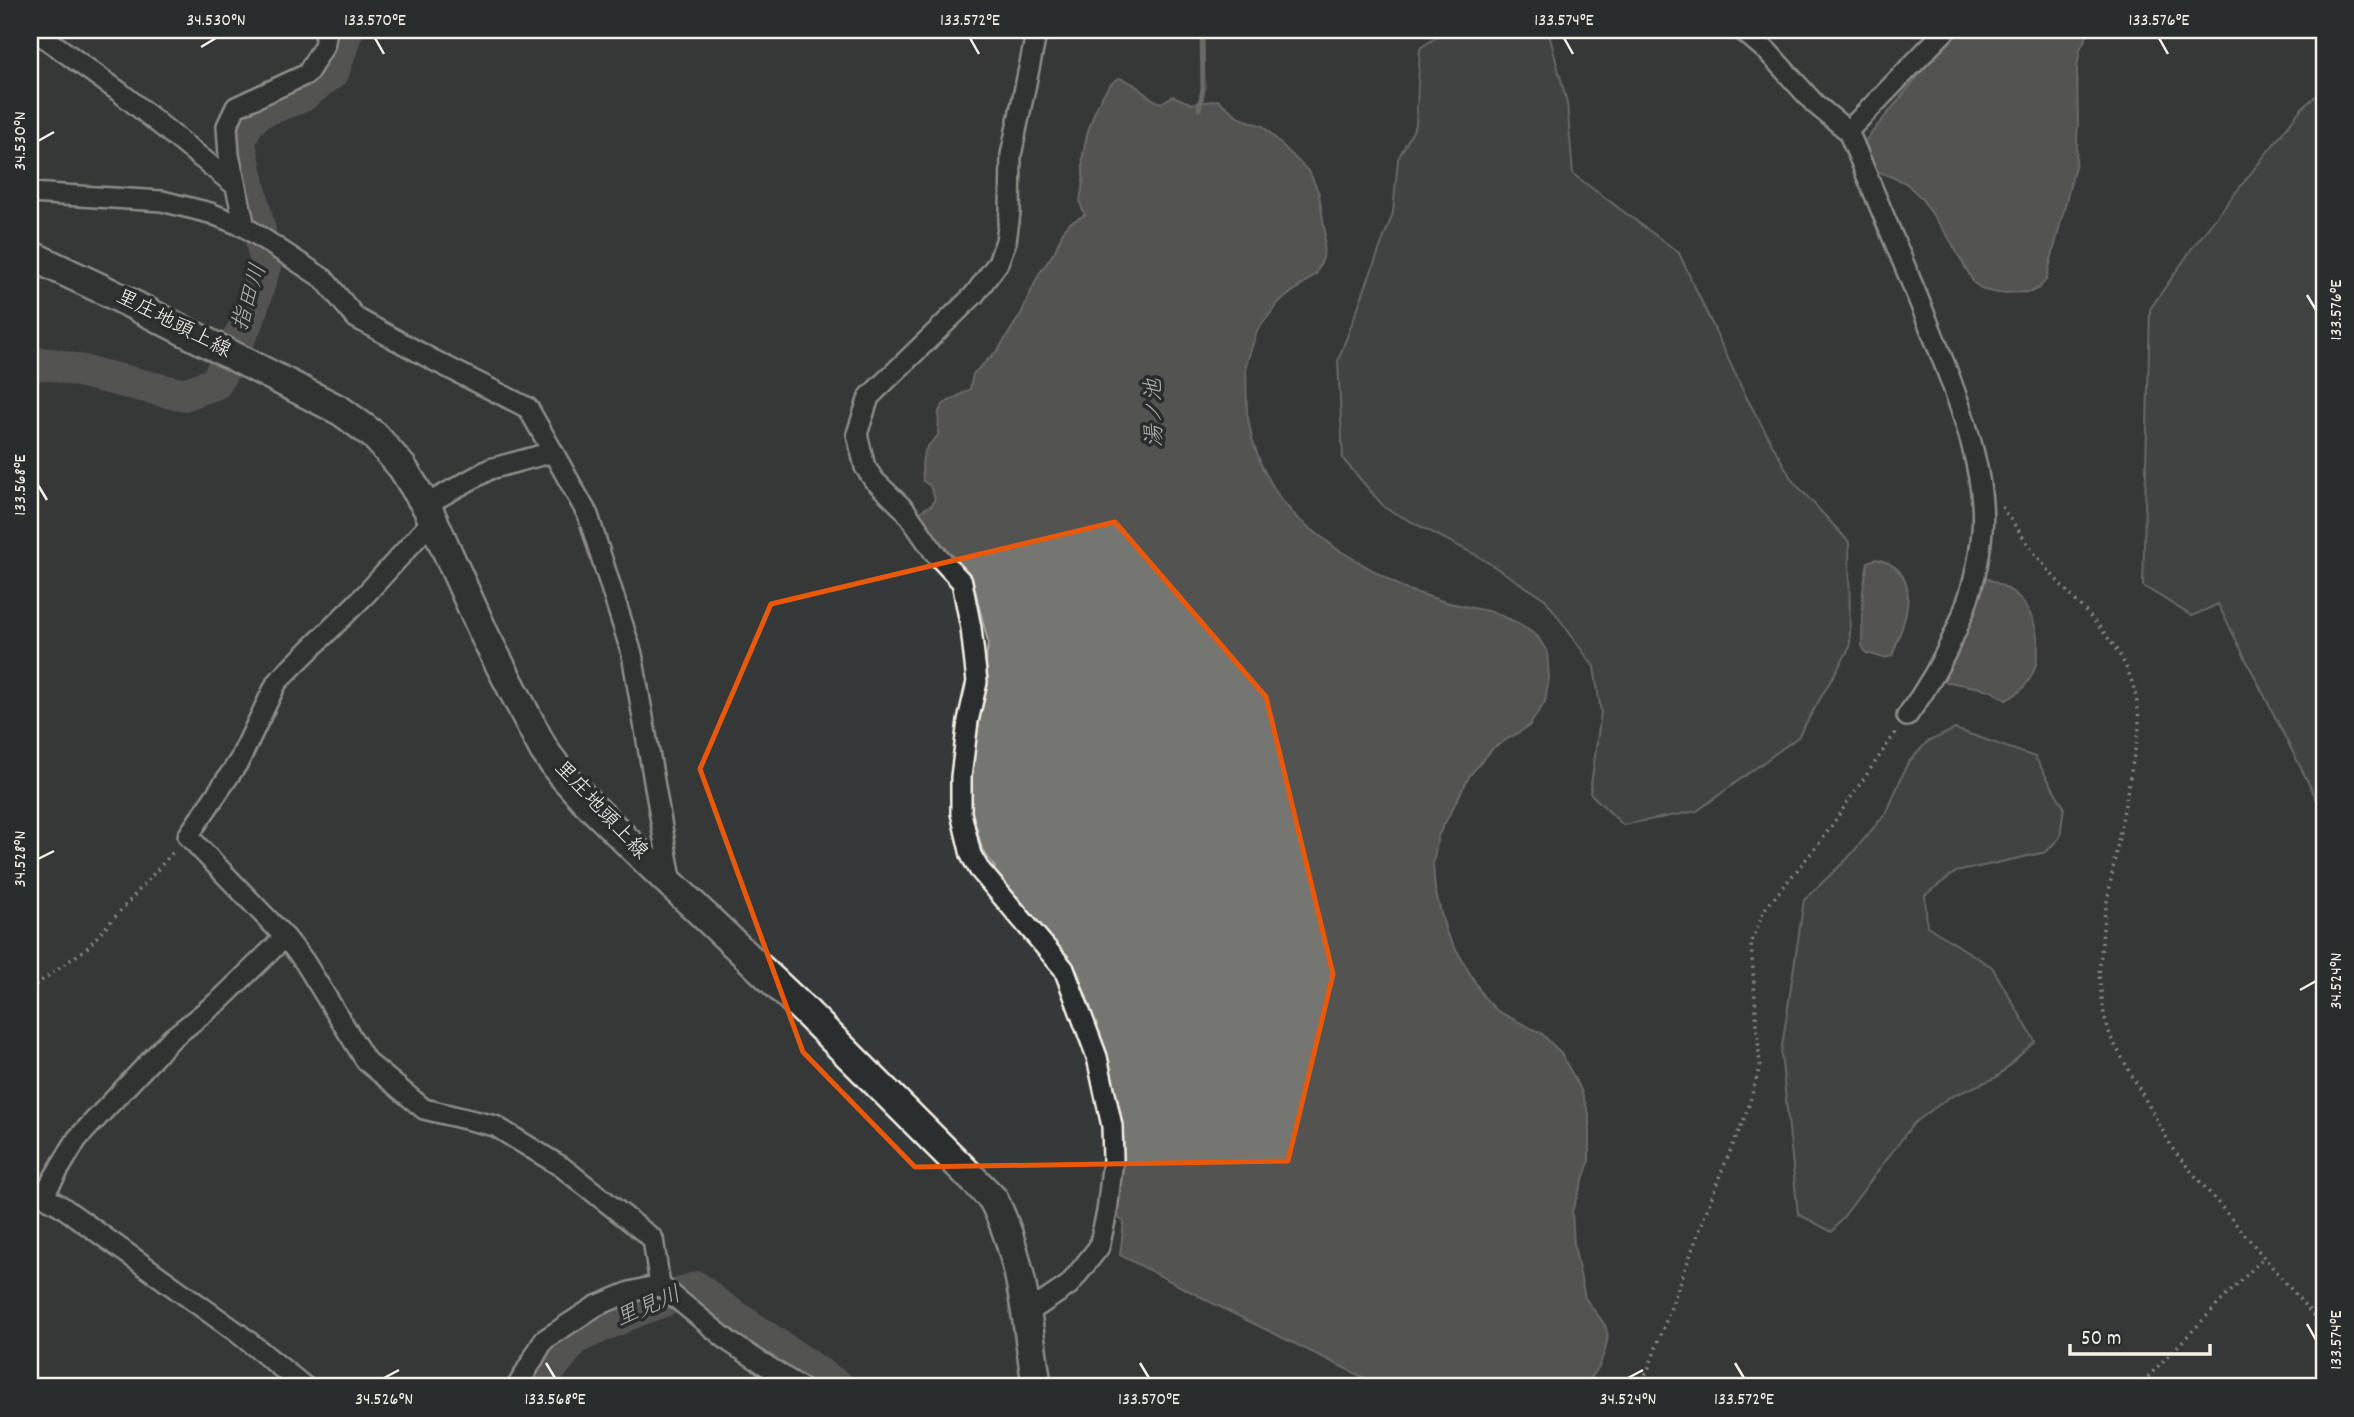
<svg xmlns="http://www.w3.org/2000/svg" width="2354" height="1417" font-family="Dekko,'Klee One',sans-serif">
  <rect width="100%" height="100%" fill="#363939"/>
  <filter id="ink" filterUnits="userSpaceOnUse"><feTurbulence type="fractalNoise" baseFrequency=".0143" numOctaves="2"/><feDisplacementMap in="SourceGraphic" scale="14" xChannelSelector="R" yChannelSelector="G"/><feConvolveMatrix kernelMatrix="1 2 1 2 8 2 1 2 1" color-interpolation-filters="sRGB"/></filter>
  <g filter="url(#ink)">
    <!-- green -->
    <path fill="#4e514f" stroke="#a1a19c" stroke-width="2" d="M 1448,30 L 1548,30 L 1567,103 L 1573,174 L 1679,253 L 1744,393 L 1792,480 L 1849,542 L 1850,647 L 1798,737 L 1697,811 L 1623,825 L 1590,793 L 1601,712 L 1594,667 L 1545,599 L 1476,555 L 1385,508 L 1343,459 L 1338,361 L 1393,213 L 1398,159 L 1416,125 L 1420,48 Z
      M 2324,89 L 2324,801 L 2317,800 L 2218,604 L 2192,616 L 2143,586 L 2150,309 L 2193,247 L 2302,108 Z
      M 1955,729 L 2035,757 L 2064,807 L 2060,837 L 2046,852 L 1956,872 L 1925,895 L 1927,926 L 1992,967 L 2035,1041 L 1997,1077 L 1948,1098 L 1914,1123 L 1832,1232 L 1798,1214 L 1781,1053 L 1804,900 L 1848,858 L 1887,812 L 1907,764 L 1927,742 Z"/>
    <!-- water -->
    <path fill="#757572" stroke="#a8a7a1" stroke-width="2" d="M 1961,30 L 2090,30 L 2080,49 L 2077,68 L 2078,123 L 2076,162 L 2046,280 L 2039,288 L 2031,292 L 1998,293 L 1984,290 L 1974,283 L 1949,238 L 1921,198 L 1906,183 L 1875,170 L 1860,147 L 1929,63 Z
      M 1119,78 C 1139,83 1142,96 1161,103 L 1173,96 L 1192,104 L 1218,100 L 1240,118 L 1263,126 L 1310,173 L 1319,194 L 1325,232 L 1323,258 L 1316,274 L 1279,302 L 1257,331 L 1246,365 L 1247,413 L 1252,439 L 1262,467 L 1279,497 L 1298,519 L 1337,549 L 1405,589 L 1449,603 L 1492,612 L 1518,623 L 1537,636 L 1547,651 L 1549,678 L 1545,702 L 1529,726 L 1493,748 L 1470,775 L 1438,836 L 1433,864 L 1435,889 L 1446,932 L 1483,996 L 1497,1011 L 1541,1033 L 1560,1052 L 1580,1088 L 1589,1114 L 1589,1162 L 1572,1211 L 1574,1245 L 1585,1298 L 1605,1325 L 1608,1336 L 1605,1350 L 1599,1367 L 1584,1387 L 1383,1387 L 1226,1310 L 1120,1255 L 1124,1222 L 1117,1217 L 1119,1196 L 1098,1037 L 1079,975 L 1069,957 L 990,873 L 995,868 L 982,849 L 975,823 L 967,825 L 970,731 L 979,725 L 988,642 L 973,582 L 926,531 L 919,512 L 932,505 L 935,498 L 930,486 L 923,481 C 921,459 921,450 938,436 L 939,411 L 944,404 L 970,389 L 973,374 L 998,350 L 1021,314 L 1039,274 L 1055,251 L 1064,229 L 1070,223 L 1085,215 C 1077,199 1081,199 1083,184 C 1084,175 1082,165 1083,156 C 1086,133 1098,90 1119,78 Z
      M 1876,559 C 1928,571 1903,624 1892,656 L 1884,658 L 1866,653 L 1862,645 L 1863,590 L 1868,562 Z
      M 1982,576 C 1996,583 2013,589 2023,602 C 2046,634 2044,682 2006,700 L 1990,690 L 1943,681 L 1944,676 L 1961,645 L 1976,577 Z"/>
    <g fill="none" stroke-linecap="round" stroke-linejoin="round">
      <!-- stream -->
      <path stroke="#a8a7a1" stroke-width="5" d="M 1199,109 L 1203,89 L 1202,30"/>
      <!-- river -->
      <path stroke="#757572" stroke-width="33" d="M 30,363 L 55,365 L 182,395 L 216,383 L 248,320 L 266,261 L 239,142 L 247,124 L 259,112 L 302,96 L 333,72 L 347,30
        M 536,1387 L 575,1338 L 640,1309 L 697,1288 L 719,1306 L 839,1387"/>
      <!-- minor casing -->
      <g stroke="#f4f1e8" stroke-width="24">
        <path id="minor" d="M 34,30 L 121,93 L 236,186
          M 1742,30 L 1768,52 L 1815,104 L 1848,131 C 1873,190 1898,249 1922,308 C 1947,370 1988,463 1982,531 C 1977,597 1945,664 1907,716
          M 1848,131 L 1946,30
          M 30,193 L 162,201 L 210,213 L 245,227 L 324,279 L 356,318 L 435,361 L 528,408 L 553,452 L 490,469 L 425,505
          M 245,227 L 229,155 L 227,126 L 236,107 L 307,74 L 324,46 L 327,30
          M 553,452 L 588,515 L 632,654 L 672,885
          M 433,520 L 366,594 L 277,682 L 239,761 L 188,836 L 285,937 L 304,961 L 366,1061 L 424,1109 L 495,1126 L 562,1167 L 653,1239 L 660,1285 L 731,1343 L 800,1387
          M 285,937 L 220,1000 L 171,1039 L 77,1139 L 43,1196 L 61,1206 L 238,1333 L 305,1387
          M 1026,1314 L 1069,1285 L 1099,1247 L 1107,1212 L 1113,1159 L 1112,1126 L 1097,1057 L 1064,969 L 979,869 L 971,855 L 961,813 L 961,777 L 968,721 L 977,682 L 971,628 L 962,582 L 934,552 L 905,510 L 874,480 L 865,467 L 857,434 L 869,397 L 974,295 L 998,263 L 1006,241 L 1010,213 L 1011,155 L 1037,30
          M 517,1387 L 544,1340 L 596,1306 L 630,1292 L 660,1285"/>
      </g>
      <!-- secondary casing -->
      <g stroke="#f4f1e8" stroke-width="33">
        <path id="secondary" d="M 30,255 L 106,291 L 341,411 L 375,436 L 402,467 L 428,509 L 485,636 L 544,750 L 560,772 L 584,799 L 651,865 L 806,1012 L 993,1199 C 1023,1257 1027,1324 1037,1387"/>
      </g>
      <!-- path -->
      <path stroke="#f4f1e8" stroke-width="3.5" stroke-dasharray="2 5" stroke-linecap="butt" d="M 2002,507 C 2019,531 2035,555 2054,577 C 2097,626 2139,657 2139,728 L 2104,918 L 2099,975 L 2104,1015 L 2111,1038 L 2174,1151 L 2324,1328
        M 30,989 L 87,948 L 175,850
        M 1639,1387 L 1649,1367 L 1718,1180 L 1747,1112 L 1760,1066 L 1751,944 L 1764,910 L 1821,841 L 1898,729
        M 2138,1387 L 2264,1257"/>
      <!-- minor -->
      <use href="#minor" stroke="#2a2d2e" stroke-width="19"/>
      <!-- secondary -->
      <use href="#secondary" stroke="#2a2d2e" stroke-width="28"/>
    </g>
  </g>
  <!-- marked area -->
  <path d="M0 0H2354V1417H0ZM 1115,522 L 1266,697 L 1333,974 L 1288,1161 L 915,1167 L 803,1052 L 700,769 L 771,604 Z" fill="#363939" fill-opacity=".55" fill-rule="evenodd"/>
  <path fill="none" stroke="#e8590c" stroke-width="5" stroke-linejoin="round" d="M 1115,522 L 1266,697 L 1333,974 L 1288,1161 L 915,1167 L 803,1052 L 700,769 L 771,604 Z"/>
  <!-- ticks -->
  <path fill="none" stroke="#f4f1e8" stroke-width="2.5" d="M 375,38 L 384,54M 970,38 L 979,54M 1564,38 L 1573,54M 2159,38 L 2168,54M 201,47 L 216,38M 38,141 L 54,132M 2307,295 L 2316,310M 38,485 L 47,500M 38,859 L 54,851M 2300,990 L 2316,981M 2307,1324 L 2316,1340M 546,1363 L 555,1378M 1140,1363 L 1149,1378M 1735,1363 L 1744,1378M 384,1378 L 399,1370M 1628,1378 L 1643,1370"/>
  <g text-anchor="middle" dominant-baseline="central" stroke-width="7" stroke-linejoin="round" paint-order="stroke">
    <!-- street labels -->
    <g font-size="21" fill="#f4f1e8" stroke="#2a2d2e">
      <text transform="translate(173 325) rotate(27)">里庄地頭上線</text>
      <text transform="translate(600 811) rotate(47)">里庄地頭上線</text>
    </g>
    <!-- water labels -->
    <g font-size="23" font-style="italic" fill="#b4b3ad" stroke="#2a2d2e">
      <text transform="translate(251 298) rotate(-73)">指田川</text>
      <text transform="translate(1156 413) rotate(-91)">湯ノ池</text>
      <text transform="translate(649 1308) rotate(-23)">里見川</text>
    </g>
  </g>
  <!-- margin -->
  <rect width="2354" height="1417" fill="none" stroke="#2a2d2e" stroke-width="77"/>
  <!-- scale -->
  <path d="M2070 1344v10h140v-10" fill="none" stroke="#f4f1e8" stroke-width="3.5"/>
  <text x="2081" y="1344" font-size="21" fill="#f4f1e8" stroke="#2a2d2e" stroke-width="5" paint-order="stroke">50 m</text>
  <rect x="38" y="38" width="2278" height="1340" fill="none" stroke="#f4f1e8" stroke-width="2.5"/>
  <g font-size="18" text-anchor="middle" fill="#f4f1e8">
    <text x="216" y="25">34.530°N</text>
    <text x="375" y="25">133.570°E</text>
    <text x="970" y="25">133.572°E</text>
    <text x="1564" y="25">133.574°E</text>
    <text x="2159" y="25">133.576°E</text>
    <text transform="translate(19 141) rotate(-90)" y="6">34.530°N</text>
    <text transform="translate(2335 310) rotate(-90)" y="6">133.576°E</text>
    <text transform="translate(19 485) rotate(-90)" y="6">133.568°E</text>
    <text transform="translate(19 859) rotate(-90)" y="6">34.528°N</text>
    <text transform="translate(2335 981) rotate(-90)" y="6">34.524°N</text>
    <text transform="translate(2335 1340) rotate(-90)" y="6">133.574°E</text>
    <text x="384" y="1404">34.526°N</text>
    <text x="555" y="1404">133.568°E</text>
    <text x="1149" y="1404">133.570°E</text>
    <text x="1628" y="1404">34.524°N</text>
    <text x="1744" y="1404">133.572°E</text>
  </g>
</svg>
